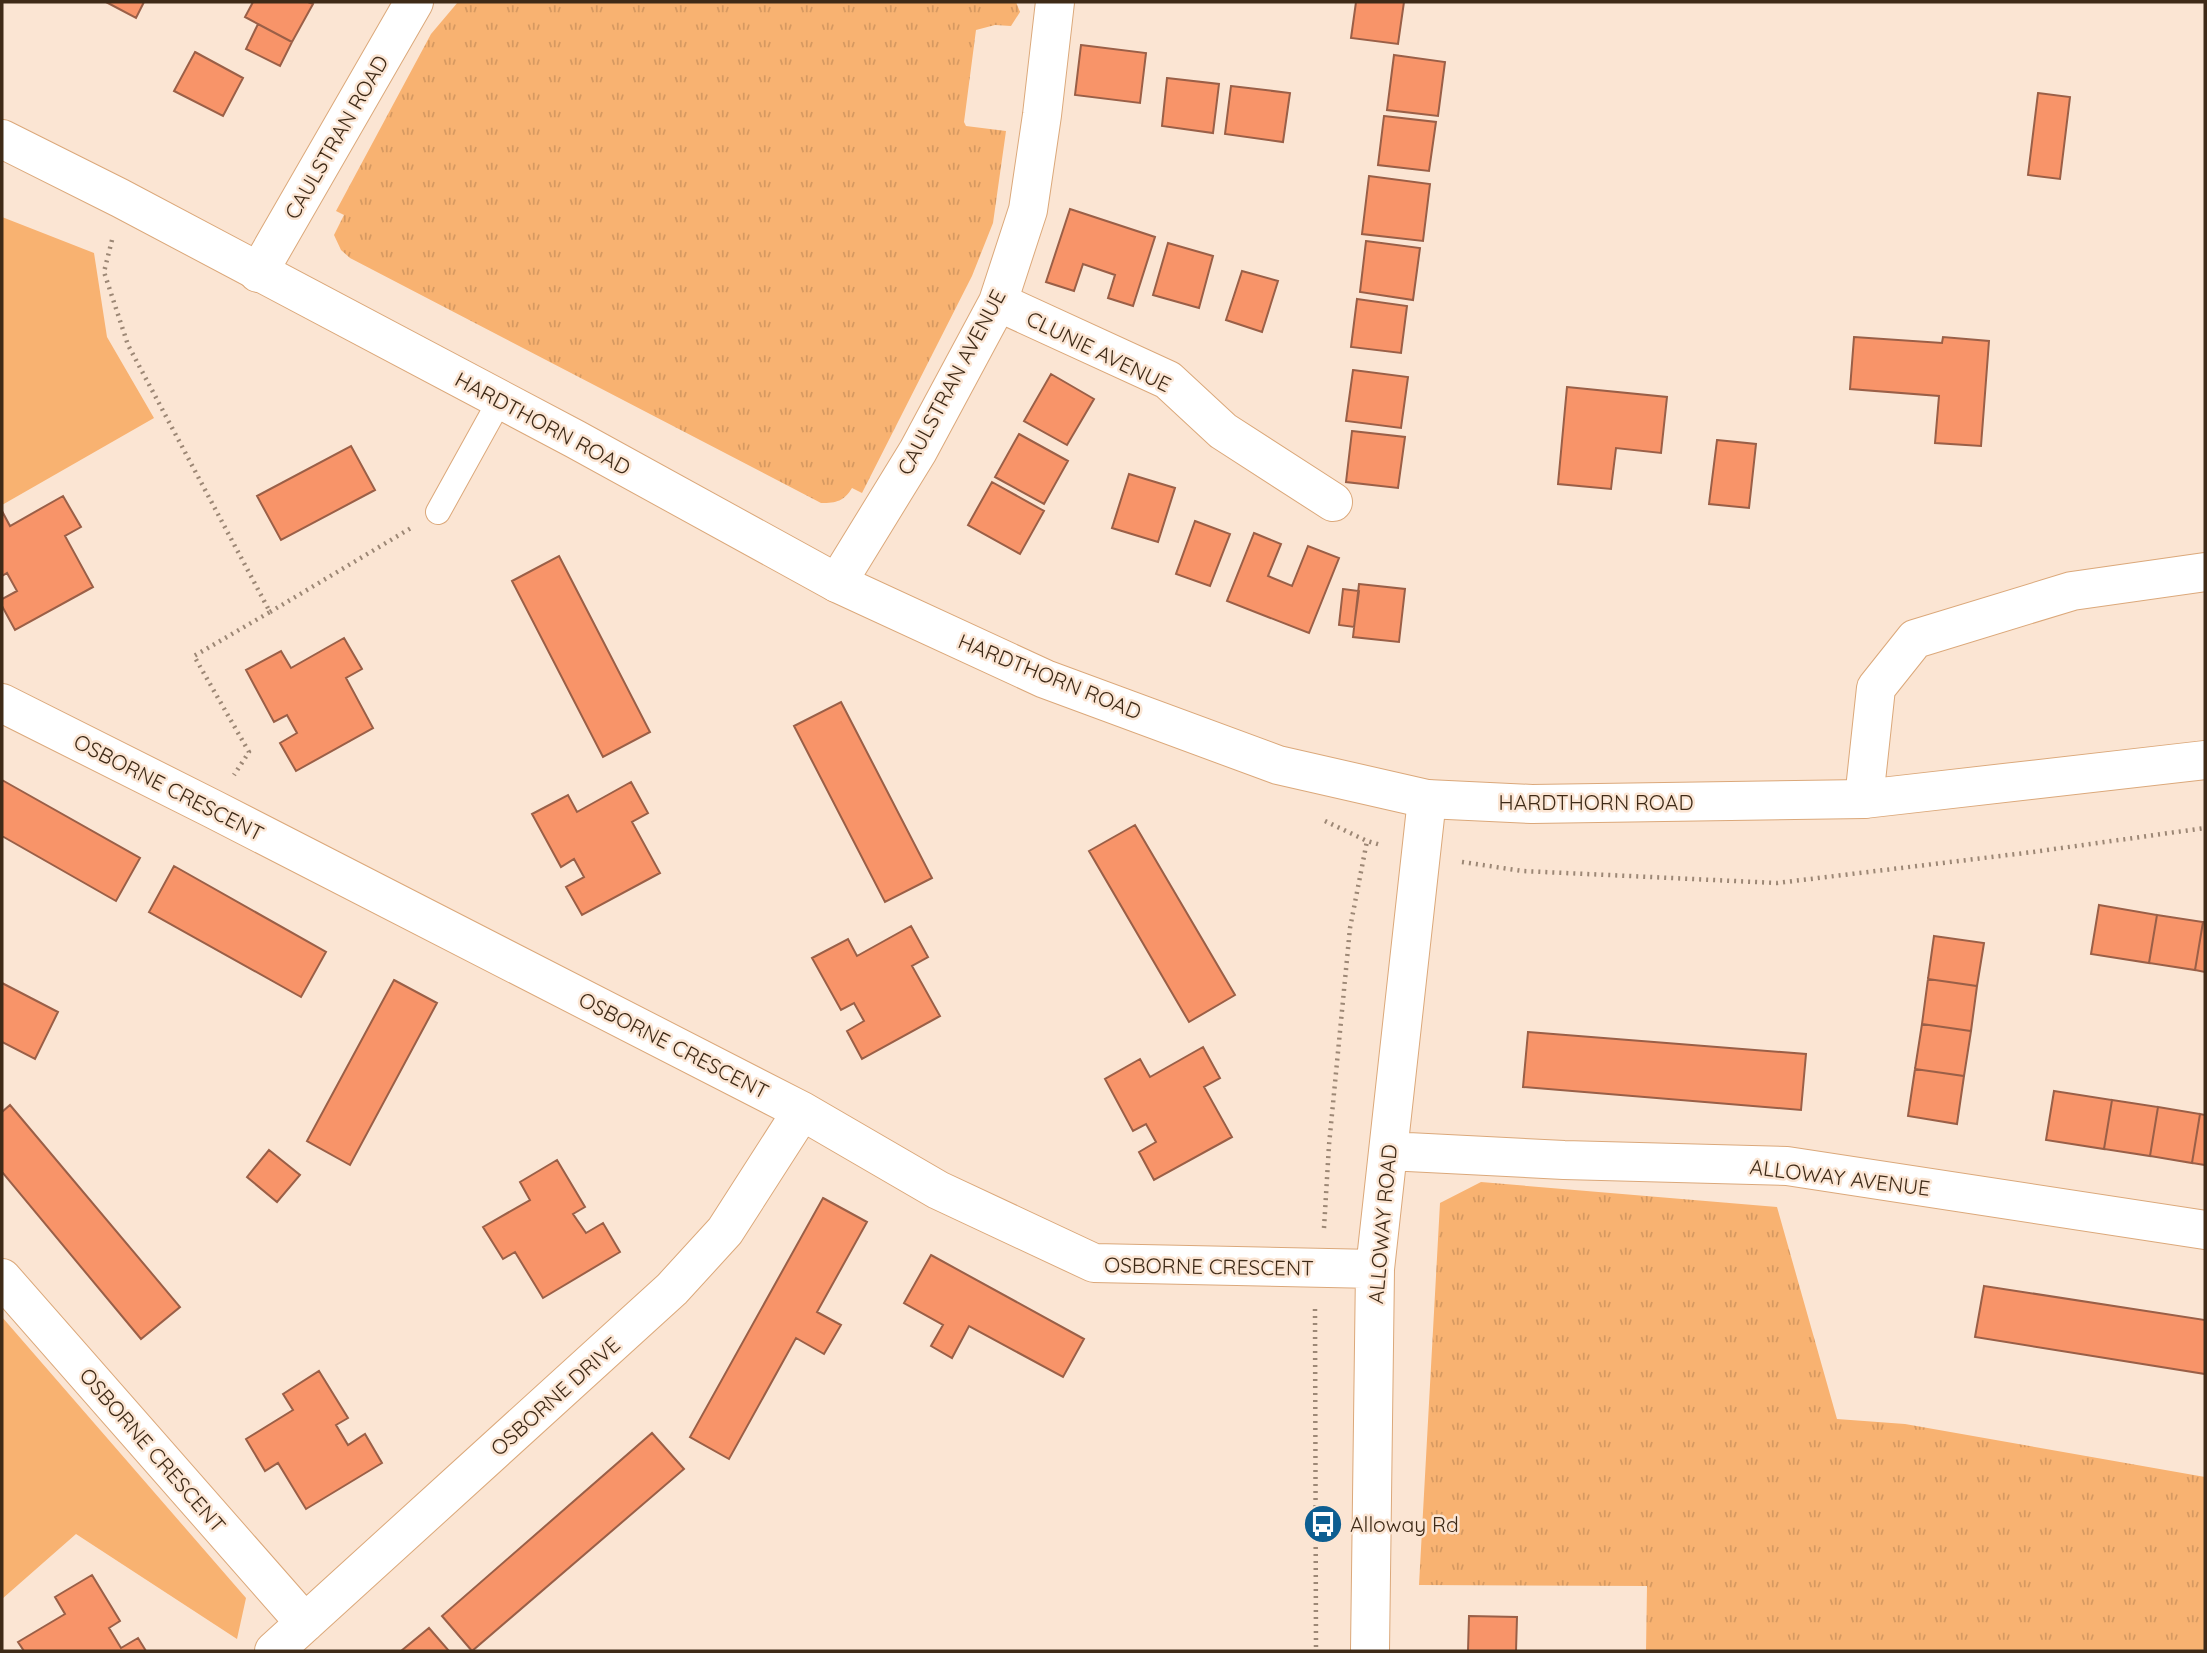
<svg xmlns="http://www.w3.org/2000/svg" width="2207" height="1653" font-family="Quicksand,sans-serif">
  <defs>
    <pattern id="grass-tufts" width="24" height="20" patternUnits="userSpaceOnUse" patternTransform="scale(1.75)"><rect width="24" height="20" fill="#f8b271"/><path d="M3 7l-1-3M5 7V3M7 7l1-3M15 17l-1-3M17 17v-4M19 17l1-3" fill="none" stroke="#d69961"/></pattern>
  </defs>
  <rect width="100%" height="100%" fill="#fbe5d3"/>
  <!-- grass -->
  <path fill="url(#grass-tufts)" d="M 458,2 L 1016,2 L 1020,12 L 1011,26 L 995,25 L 976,30 L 964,122 L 966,126 L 1006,131 L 993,223 L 972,276 L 862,493 L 852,488 C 844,501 837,503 821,503 L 350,258 L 341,250 L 334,235 L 344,215 L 336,211 L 431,34 Z
    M 1481,1182 L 1777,1207 L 1837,1419 L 1905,1424 L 2205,1477 L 2205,1651 L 1646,1651 L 1647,1586 L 1419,1585 L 1440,1203 Z"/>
  <!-- park -->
  <path fill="#f8b271" d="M 2,217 L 94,253 L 107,337 L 154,418 L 2,505 Z
    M 2,1317 L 246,1598 L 237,1639 L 76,1534 L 2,1599 Z"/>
  <!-- building -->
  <path fill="#f89469" stroke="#9a5f47" stroke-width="2" d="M 106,2 L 144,2 L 136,18 Z
    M 253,2 L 308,2 L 313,4 L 292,42 L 245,17 Z
    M 1356,2 L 1404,2 L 1398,44 L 1351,38 Z
    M 258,24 L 292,42 L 280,66 L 246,49 Z
    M 1081,45 L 1146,53 L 1140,103 L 1075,95 Z
    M 195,52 L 243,78 L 223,116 L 174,91 Z
    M 1394,55 L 1445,62 L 1438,116 L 1387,110 Z
    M 1167,78 L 1219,84 L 1213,133 L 1162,126 Z
    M 1231,86 L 1290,93 L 1283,142 L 1225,134 Z
    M 2038,93 L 2070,97 L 2060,179 L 2028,175 Z
    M 1384,116 L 1436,122 L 1429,171 L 1378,165 Z
    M 1369,176 L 1430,184 L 1423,241 L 1362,234 Z
    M 1070,209 L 1155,237 L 1133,306 L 1108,298 L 1115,275 L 1083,264 L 1074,291 L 1046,282 Z
    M 1366,241 L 1420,248 L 1413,300 L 1360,292 Z
    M 1168,243 L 1213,256 L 1199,308 L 1153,295 Z
    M 1242,271 L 1278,281 L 1262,332 L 1226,320 Z
    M 1357,299 L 1407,306 L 1401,353 L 1351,347 Z
    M 1854,337 L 1942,343 L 1943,337 L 1989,341 L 1981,446 L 1935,443 L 1939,396 L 1850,389 Z
    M 1353,370 L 1408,377 L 1401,428 L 1346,421 Z
    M 1051,374 L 1094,399 L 1067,445 L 1024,421 Z
    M 1567,387 L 1667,397 L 1661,453 L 1616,448 L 1611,489 L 1558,484 Z
    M 1352,431 L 1405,437 L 1398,488 L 1346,482 Z
    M 1019,434 L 1068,461 L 1044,504 L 995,477 Z
    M 1717,440 L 1756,444 L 1749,508 L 1709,504 Z
    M 351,446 L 375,490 L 281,540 L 257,496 Z
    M 1129,474 L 1175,488 L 1158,542 L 1112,528 Z
    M 992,482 L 1044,511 L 1020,554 L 968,525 Z
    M 63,496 L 81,527 L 65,536 L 93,587 L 15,630 L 2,606 L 2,599 L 17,591 L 7,573 L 2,576 L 2,511 L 10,526 Z
    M 1195,521 L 1230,534 L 1210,586 L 1176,574 Z
    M 1254,533 L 1281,544 L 1268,576 L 1292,586 L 1308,546 L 1339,558 L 1309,633 L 1227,601 Z
    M 559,556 L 650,732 L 603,757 L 512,581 Z
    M 1359,584 L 1405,589 L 1399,642 L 1353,637 Z
    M 1343,589 L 1359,591 L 1354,627 L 1339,625 Z
    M 344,638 L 362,669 L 346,678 L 373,728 L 296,771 L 280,743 L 297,733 L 287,715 L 274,722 L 246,670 L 281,651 L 291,668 Z
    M 841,702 L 932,878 L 885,902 L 794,726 Z
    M 2,780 L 140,858 L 116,901 L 2,836 Z
    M 631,782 L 648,813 L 632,822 L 660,873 L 582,915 L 566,887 L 584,877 L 574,859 L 561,867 L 532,814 L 568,795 L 577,812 Z
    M 1135,825 L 1235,995 L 1189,1022 L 1089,851 Z
    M 174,866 L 326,952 L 301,997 L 149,912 Z
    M 2099,905 L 2157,915 L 2149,963 L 2091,954 Z
    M 2157,915 L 2203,922 L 2195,970 L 2149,963 Z
    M 2203,922 L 2205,922 L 2205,972 L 2195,970 Z
    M 911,926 L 928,957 L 912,966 L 940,1016 L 862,1059 L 847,1031 L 864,1021 L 854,1003 L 841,1010 L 812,958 L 848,939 L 857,956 Z
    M 1934,936 L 1984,943 L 1977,986 L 1928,979 Z
    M 1928,979 L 1977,986 L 1971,1031 L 1922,1024 Z
    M 394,980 L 437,1003 L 350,1165 L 307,1141 Z
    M 2,983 L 58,1012 L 35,1059 L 2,1042 Z
    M 1922,1024 L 1971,1031 L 1964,1076 L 1915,1069 Z
    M 1528,1032 L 1806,1054 L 1801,1110 L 1523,1087 Z
    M 1203,1047 L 1220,1078 L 1204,1087 L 1232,1137 L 1154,1180 L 1139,1152 L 1156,1142 L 1146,1124 L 1133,1131 L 1105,1079 L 1140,1059 L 1150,1077 Z
    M 1915,1069 L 1964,1076 L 1957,1124 L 1908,1116 Z
    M 2054,1091 L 2112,1100 L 2104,1149 L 2046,1140 Z
    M 2112,1100 L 2158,1107 L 2150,1156 L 2104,1149 Z
    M 10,1105 L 180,1307 L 141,1339 L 2,1172 L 2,1112 Z
    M 2158,1107 L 2200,1114 L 2192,1163 L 2150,1156 Z
    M 2200,1114 L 2205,1115 L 2205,1165 L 2192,1163 Z
    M 269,1150 L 300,1175 L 277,1202 L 247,1177 Z
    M 557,1160 L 585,1207 L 573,1214 L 586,1233 L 603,1223 L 620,1252 L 543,1298 L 515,1252 L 503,1259 L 483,1227 L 530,1200 L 520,1182 Z
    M 823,1198 L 867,1222 L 817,1312 L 841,1325 L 824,1354 L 796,1338 L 729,1459 L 690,1437 Z
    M 931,1255 L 1084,1339 L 1063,1377 L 969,1326 L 952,1358 L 931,1346 L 943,1325 L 904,1303 Z
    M 1984,1286 L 2205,1320 L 2205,1374 L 1975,1337 Z
    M 319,1371 L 348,1418 L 336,1425 L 348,1445 L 365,1434 L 382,1463 L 306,1509 L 278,1463 L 265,1471 L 246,1439 L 293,1410 L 283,1394 Z
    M 652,1433 L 684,1469 L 472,1651 L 442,1616 Z
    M 92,1575 L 120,1621 L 109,1628 L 121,1648 L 138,1638 L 146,1651 L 24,1651 L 18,1642 L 65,1614 L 55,1597 Z
    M 1469,1616 L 1517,1617 L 1516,1651 L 1468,1651 Z
    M 429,1628 L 449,1651 L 401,1651 Z"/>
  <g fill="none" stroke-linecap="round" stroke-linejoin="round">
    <!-- lane casing -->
    <g stroke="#dba87a" stroke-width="26">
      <path id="lane" d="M 438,512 L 500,400"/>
    </g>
    <!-- street casing -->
    <g stroke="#dba87a" stroke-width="40">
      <path id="street" d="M 258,273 L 414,2
        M 998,302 L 1168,380 L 1223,431 L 1333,502
        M 837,583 L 918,451 L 998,302 L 1028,210 L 1042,115 L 1055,2
        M 2,703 L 213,809 L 802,1111 L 938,1190 L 1094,1263 L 1375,1269
        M 1864,799 L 1876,688 L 1915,639 L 2072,591 L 2205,572
        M 1388,1151 L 1564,1160 L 1787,1166 L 2205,1230
        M 2,1278 L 305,1623
        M 274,1651 L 672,1289 L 725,1231 L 802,1111
        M 1370,1651 L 1375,1269 L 1427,799"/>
    </g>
    <!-- secondary casing -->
    <g stroke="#dba87a" stroke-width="40">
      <path id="secondary" d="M 2,139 L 120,198 L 575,439 L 837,583 L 1045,679 L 1278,765 L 1427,799 L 1532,804 L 1864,799 L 2205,760"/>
    </g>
    <!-- path -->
    <path stroke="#9c8775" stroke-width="4.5" stroke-dasharray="2 5" stroke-linecap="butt" d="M 112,240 L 104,272 L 128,345 L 270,612 L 194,656 L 249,752 L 234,775
      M 270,612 L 411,528
      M 1325,821 L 1367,841 L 1381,845
      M 1462,862 L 1523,871 L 1777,883 L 2033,852 L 2205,828
      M 1324,1228 L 1329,1145 L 1350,928 L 1367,841
      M 1315,1309 L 1316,1651"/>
    <!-- lane -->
    <use href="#lane" stroke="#fff" stroke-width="24"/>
    <!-- street -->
    <use href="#street" stroke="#fff" stroke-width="38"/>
    <!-- secondary -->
    <use href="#secondary" stroke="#fff" stroke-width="38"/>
  </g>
  <!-- icons -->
  <defs>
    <g id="bus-disc" transform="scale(2.0125)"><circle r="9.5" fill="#0d5e91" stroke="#fbe5d3"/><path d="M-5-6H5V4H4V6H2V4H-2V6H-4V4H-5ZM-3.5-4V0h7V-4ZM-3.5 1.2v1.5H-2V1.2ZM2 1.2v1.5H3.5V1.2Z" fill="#fff"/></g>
  </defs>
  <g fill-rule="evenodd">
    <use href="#bus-disc" x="1323" y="1524"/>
  </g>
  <g text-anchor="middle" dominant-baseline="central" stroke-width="5" stroke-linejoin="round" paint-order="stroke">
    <!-- street labels -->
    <g font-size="21" fill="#3e2a17" stroke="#fbe5d3">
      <text transform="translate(336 137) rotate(-60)">CAULSTRAN ROAD</text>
      <text transform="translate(1099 351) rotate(26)">CLUNIE AVENUE</text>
      <text transform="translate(951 382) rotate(-62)">CAULSTRAN AVENUE</text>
      <text transform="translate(543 423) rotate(28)">HARDTHORN ROAD</text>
      <text transform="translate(1050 676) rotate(22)">HARDTHORN ROAD</text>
      <text transform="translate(169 787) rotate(27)">OSBORNE CRESCENT</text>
      <text x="1596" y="802">HARDTHORN ROAD</text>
      <text transform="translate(674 1045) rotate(27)">OSBORNE CRESCENT</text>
      <text transform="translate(1840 1177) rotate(7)">ALLOWAY AVENUE</text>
      <text transform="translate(1382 1224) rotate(-85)">ALLOWAY ROAD</text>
      <text transform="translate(1209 1266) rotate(1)">OSBORNE CRESCENT</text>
      <text transform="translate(555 1396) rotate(-42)">OSBORNE DRIVE</text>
      <text transform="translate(153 1450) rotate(49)">OSBORNE CRESCENT</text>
    </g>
    <!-- poi labels -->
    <g font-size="21" fill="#3e2a17" stroke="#fbe5d3" text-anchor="start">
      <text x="1350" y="1524">Alloway Rd</text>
    </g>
  </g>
  <!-- border -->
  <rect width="2207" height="1653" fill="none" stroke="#3e2a17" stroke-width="7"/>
</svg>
